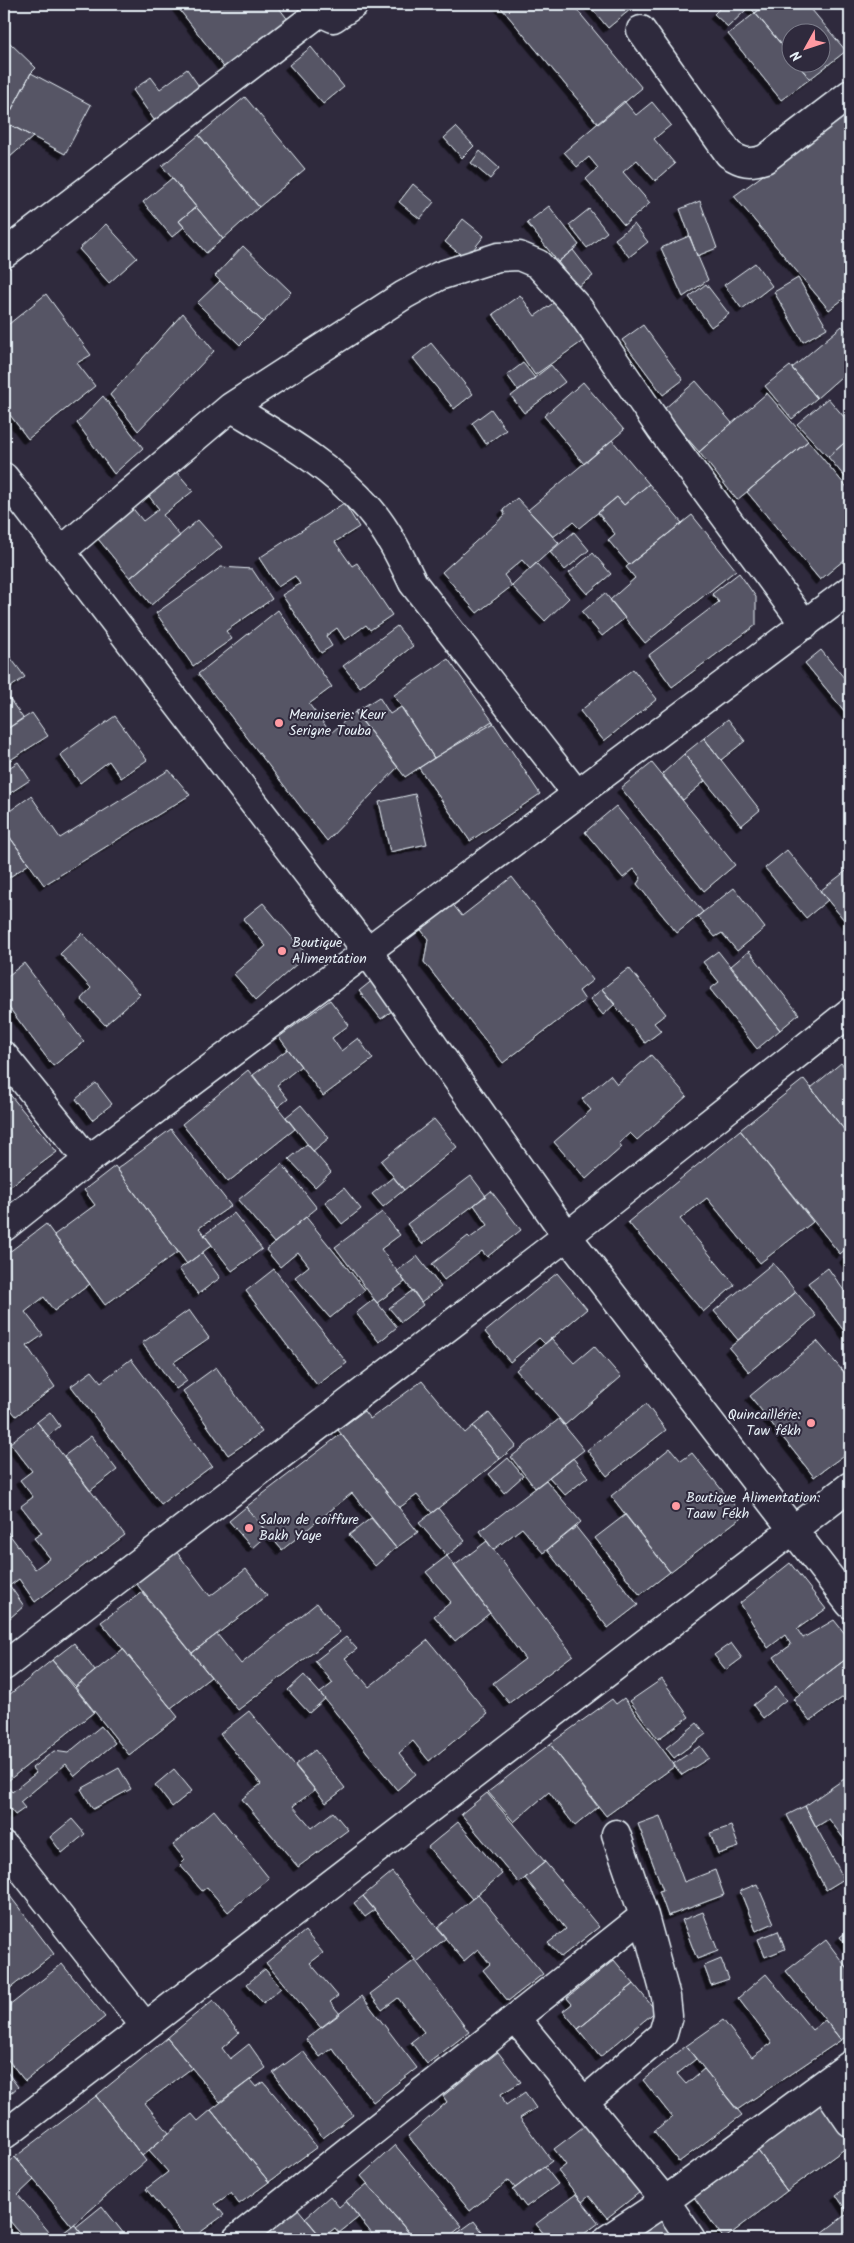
<svg xmlns="http://www.w3.org/2000/svg" width="854" height="2243" font-family="Kalam,sans-serif">
  <defs>
    <filter id="shadow"><feDropShadow dx="-4.5" dy="4.5" stdDeviation="0" flood-color="#0009"/></filter>
  </defs>
  <rect width="100%" height="100%" fill="#2f2a3d"/>
  <filter id="ink" filterUnits="userSpaceOnUse"><feTurbulence type="fractalNoise" baseFrequency=".02" numOctaves="2"/><feDisplacementMap in="SourceGraphic" scale="10" xChannelSelector="R" yChannelSelector="G"/><feConvolveMatrix kernelMatrix="1 2 1 2 8 2 1 2 1" color-interpolation-filters="sRGB"/></filter>
  <g filter="url(#ink)">
    <!-- building -->
    <path fill="#575565" stroke="#e8f1f8" filter="url(#shadow)" d="M 4,4 L 13,4 L 4,10 Z
      M 175,4 L 276,4 L 289,21 L 226,70 Z
      M 498,4 L 572,4 L 642,88 L 598,124 Z
      M 588,4 L 637,4 L 608,28 Z
      M 724,4 L 742,4 L 747,9 L 728,27 L 714,14 Z
      M 747,4 L 767,4 L 755,13 Z
      M 768,4 L 807,4 L 846,51 L 810,79 L 796,62 L 822,62 L 822,32 L 792,32 L 792,57 L 755,13 Z
      M 755,13 L 792,57 L 792,62 L 796,62 L 810,79 L 781,100 L 728,34 Z
      M 9,42 L 36,68 L 31,73 L 5,122 L 33,137 L 10,157 L 4,150 L 4,47 Z
      M 311,47 L 344,87 L 323,104 L 289,65 Z
      M 187,69 L 203,92 L 157,124 L 133,90 L 151,77 L 160,89 Z
      M 31,73 L 91,105 L 65,154 L 5,122 Z
      M 245,97 L 305,169 L 259,207 L 199,135 Z
      M 624,101 L 636,115 L 652,102 L 671,125 L 654,139 L 675,164 L 655,181 L 637,160 L 623,172 L 650,203 L 624,225 L 586,179 L 598,168 L 589,157 L 577,167 L 564,152 Z
      M 845,116 L 850,123 L 850,294 L 829,310 L 734,196 Z
      M 456,127 L 474,146 L 462,158 L 444,138 Z
      M 199,135 L 259,207 L 223,239 L 162,166 Z
      M 480,151 L 499,168 L 490,179 L 471,163 Z
      M 172,178 L 196,207 L 179,221 L 184,227 L 172,237 L 143,202 Z
      M 413,184 L 434,202 L 420,219 L 399,202 Z
      M 700,201 L 717,248 L 697,256 L 680,209 Z
      M 549,206 L 579,245 L 558,262 L 527,223 Z
      M 196,207 L 223,239 L 206,253 L 179,221 Z
      M 589,209 L 607,232 L 587,248 L 569,225 Z
      M 463,219 L 484,236 L 466,259 L 445,242 Z
      M 106,224 L 137,258 L 109,283 L 79,249 Z
      M 634,224 L 648,242 L 629,257 L 615,239 Z
      M 689,236 L 708,280 L 683,297 L 661,248 Z
      M 243,246 L 291,292 L 263,322 L 215,276 Z
      M 573,250 L 593,276 L 577,287 L 558,262 Z
      M 755,263 L 772,286 L 742,309 L 724,285 Z
      M 798,278 L 827,328 L 803,342 L 774,292 Z
      M 220,281 L 263,322 L 240,345 L 197,303 Z
      M 706,284 L 729,314 L 711,327 L 689,297 Z
      M 46,294 L 91,355 L 77,363 L 95,386 L 28,439 L 4,407 L 4,328 Z
      M 520,295 L 535,316 L 555,302 L 583,341 L 535,375 L 493,314 Z
      M 183,313 L 214,351 L 138,431 L 110,395 Z
      M 643,325 L 683,380 L 663,395 L 622,340 Z
      M 842,326 L 850,335 L 850,369 L 817,398 L 792,368 Z
      M 431,343 L 473,394 L 454,409 L 413,358 Z
      M 523,363 L 535,378 L 518,390 L 507,375 Z
      M 551,365 L 565,382 L 524,413 L 511,396 Z
      M 790,366 L 817,398 L 792,419 L 765,386 Z
      M 696,381 L 732,423 L 699,452 L 663,410 Z
      M 583,382 L 624,430 L 584,464 L 544,416 Z
      M 767,393 L 808,441 L 737,500 L 699,452 Z
      M 103,396 L 143,448 L 114,474 L 77,423 Z
      M 828,398 L 850,424 L 850,438 L 828,457 L 797,424 Z
      M 491,409 L 506,430 L 486,444 L 472,423 Z
      M 850,438 L 850,483 L 828,457 Z
      M 612,440 L 649,484 L 624,505 L 617,497 L 579,528 L 573,522 L 553,537 L 528,510 Z
      M 808,441 L 850,491 L 850,555 L 820,580 L 747,492 Z
      M 177,472 L 193,491 L 163,515 L 180,536 L 130,578 L 94,534 L 130,505 L 143,521 L 159,509 L 148,495 Z
      M 649,484 L 682,523 L 629,565 L 608,540 L 615,534 L 598,513 L 617,497 L 624,505 Z
      M 517,498 L 559,543 L 530,569 L 522,560 L 504,575 L 512,586 L 477,613 L 442,572 L 505,515 L 503,510 Z
      M 344,503 L 359,527 L 335,542 L 352,566 L 357,563 L 392,615 L 370,630 L 366,625 L 345,640 L 337,628 L 326,636 L 332,646 L 321,653 L 282,595 L 300,584 L 295,576 L 278,587 L 259,558 Z
      M 692,515 L 736,570 L 645,643 L 610,600 L 635,578 L 626,567 Z
      M 198,520 L 222,547 L 151,605 L 130,578 Z
      M 574,532 L 589,550 L 565,570 L 550,552 Z
      M 593,553 L 611,574 L 587,594 L 569,573 Z
      M 536,563 L 569,598 L 545,621 L 512,586 Z
      M 221,567 L 252,569 L 272,599 L 226,631 L 232,639 L 193,666 L 156,613 Z
      M 739,573 L 756,597 L 756,625 L 672,687 L 649,655 L 719,602 L 712,594 Z
      M 605,593 L 625,618 L 602,636 L 582,612 Z
      M 278,610 L 332,687 L 309,704 L 331,733 L 355,712 L 398,767 L 327,841 L 198,674 Z
      M 397,626 L 413,646 L 360,687 L 343,666 Z
      M 821,650 L 850,685 L 850,718 L 805,663 Z
      M 10,657 L 25,677 L 4,692 L 4,661 Z
      M 448,659 L 494,723 L 434,758 L 394,695 Z
      M 633,669 L 657,699 L 604,741 L 580,711 Z
      M 8,697 L 23,718 L 4,731 L 4,700 Z
      M 379,697 L 390,714 L 401,707 L 434,758 L 405,777 L 355,712 Z
      M 32,713 L 48,736 L 4,764 L 4,731 Z
      M 115,716 L 147,760 L 121,778 L 109,761 L 80,783 L 60,755 Z
      M 728,719 L 745,741 L 721,760 L 704,738 Z
      M 492,721 L 540,794 L 470,841 L 419,768 Z
      M 704,738 L 760,810 L 741,826 L 684,754 Z
      M 684,754 L 705,781 L 683,800 L 662,774 Z
      M 18,762 L 30,780 L 4,797 L 4,771 Z
      M 652,763 L 735,865 L 704,891 L 621,788 Z
      M 169,770 L 190,795 L 44,885 L 4,829 L 4,815 L 31,796 L 60,838 Z
      M 415,794 L 427,844 L 390,852 L 379,802 Z
      M 616,806 L 703,912 L 677,933 L 637,884 L 641,878 L 634,869 L 623,878 L 585,832 Z
      M 4,829 L 29,864 L 4,881 Z
      M 787,850 L 828,900 L 806,918 L 765,868 Z
      M 850,868 L 850,927 L 820,891 Z
      M 512,877 L 593,980 L 579,991 L 585,1000 L 503,1063 L 424,962 L 428,939 L 419,927 L 451,902 L 462,916 Z
      M 734,888 L 765,928 L 737,951 L 722,933 L 715,937 L 698,916 Z
      M 263,903 L 307,955 L 256,1000 L 234,974 L 266,946 L 243,919 Z
      M 82,933 L 140,994 L 105,1025 L 81,999 L 91,988 L 60,954 Z
      M 718,951 L 780,1030 L 757,1049 L 710,989 L 719,982 L 703,962 Z
      M 749,951 L 799,1014 L 780,1030 L 731,966 Z
      M 24,963 L 84,1042 L 53,1066 L 4,1001 L 4,979 Z
      M 629,968 L 666,1014 L 654,1023 L 661,1031 L 645,1043 L 602,989 Z
      M 374,979 L 396,1008 L 381,1019 L 359,991 Z
      M 602,989 L 615,1004 L 603,1015 L 590,999 Z
      M 330,1000 L 349,1025 L 332,1038 L 341,1051 L 358,1038 L 373,1059 L 323,1096 L 279,1037 Z
      M 288,1049 L 301,1066 L 277,1085 L 288,1099 L 278,1107 L 253,1075 Z
      M 651,1055 L 687,1096 L 637,1140 L 630,1133 L 619,1143 L 622,1147 L 586,1179 L 554,1142 L 591,1110 L 582,1099 L 610,1075 L 617,1084 Z
      M 841,1063 L 850,1074 L 850,1137 L 811,1088 Z
      M 248,1070 L 295,1129 L 228,1182 L 182,1124 Z
      M 804,1079 L 850,1137 L 850,1225 L 846,1228 L 850,1233 L 850,1245 L 840,1254 L 740,1130 Z
      M 96,1083 L 112,1104 L 92,1120 L 76,1099 Z
      M 7,1091 L 57,1152 L 4,1191 L 4,1094 Z
      M 301,1105 L 329,1138 L 313,1151 L 286,1117 Z
      M 434,1119 L 457,1147 L 404,1190 L 381,1161 Z
      M 171,1129 L 231,1206 L 199,1228 L 212,1245 L 187,1264 L 117,1169 Z
      M 740,1130 L 813,1222 L 760,1263 L 707,1198 L 680,1219 L 735,1285 L 703,1312 L 628,1222 Z
      M 307,1144 L 331,1172 L 315,1187 L 289,1159 Z
      M 282,1164 L 317,1208 L 274,1243 L 238,1200 Z
      M 115,1166 L 178,1252 L 105,1305 L 54,1235 L 95,1205 L 84,1190 Z
      M 471,1176 L 486,1196 L 422,1244 L 407,1224 Z
      M 393,1177 L 404,1190 L 383,1207 L 372,1194 Z
      M 344,1188 L 361,1209 L 342,1224 L 325,1202 Z
      M 491,1191 L 521,1230 L 487,1257 L 482,1251 L 444,1280 L 432,1264 L 468,1236 L 470,1238 L 488,1225 L 474,1205 Z
      M 382,1212 L 400,1235 L 381,1249 L 405,1282 L 377,1303 L 335,1247 Z
      M 234,1213 L 262,1249 L 232,1271 L 204,1235 Z
      M 306,1217 L 365,1290 L 330,1318 L 295,1277 L 309,1266 L 298,1252 L 280,1267 L 266,1250 Z
      M 46,1224 L 90,1284 L 54,1311 L 44,1297 L 25,1312 L 43,1335 L 27,1346 L 55,1387 L 16,1416 L 4,1401 L 4,1256 Z
      M 850,1252 L 850,1266 L 844,1258 Z
      M 202,1253 L 220,1278 L 198,1294 L 179,1269 Z
      M 417,1256 L 441,1287 L 421,1302 L 397,1271 Z
      M 773,1263 L 796,1292 L 738,1340 L 714,1311 Z
      M 828,1268 L 850,1299 L 850,1339 L 808,1283 Z
      M 274,1269 L 347,1363 L 317,1385 L 246,1291 Z
      M 557,1273 L 587,1309 L 545,1344 L 539,1338 L 510,1362 L 485,1332 Z
      M 413,1290 L 423,1305 L 401,1322 L 389,1308 Z
      M 796,1292 L 816,1316 L 749,1372 L 729,1348 Z
      M 374,1299 L 397,1327 L 379,1342 L 356,1313 Z
      M 189,1310 L 209,1338 L 174,1362 L 187,1381 L 176,1389 L 142,1343 Z
      M 551,1338 L 574,1363 L 594,1346 L 621,1377 L 565,1425 L 516,1370 Z
      M 817,1341 L 848,1377 L 850,1375 L 850,1451 L 814,1477 L 750,1396 Z
      M 131,1359 L 212,1466 L 161,1504 L 71,1386 L 92,1371 L 101,1382 Z
      M 216,1367 L 262,1432 L 228,1455 L 183,1391 Z
      M 422,1381 L 465,1433 L 473,1426 L 500,1459 L 432,1513 L 417,1495 L 399,1508 L 338,1430 L 364,1411 L 370,1419 Z
      M 646,1404 L 666,1430 L 607,1476 L 587,1450 Z
      M 50,1412 L 60,1426 L 48,1436 L 37,1422 Z
      M 489,1413 L 516,1446 L 500,1459 L 473,1426 Z
      M 559,1419 L 584,1450 L 535,1488 L 511,1457 Z
      M 37,1422 L 125,1535 L 35,1602 L 19,1579 L 5,1589 L 4,1587 L 4,1527 L 35,1569 L 50,1558 L 34,1538 L 42,1533 L 21,1506 L 33,1497 L 20,1480 L 32,1471 L 10,1443 Z
      M 341,1434 L 418,1532 L 396,1548 L 352,1493 L 282,1550 L 246,1507 Z
      M 91,1436 L 117,1470 L 90,1491 L 64,1456 Z
      M 670,1448 L 681,1461 L 692,1453 L 743,1516 L 670,1572 L 611,1496 Z
      M 508,1458 L 523,1476 L 504,1493 L 489,1474 Z
      M 573,1458 L 588,1477 L 565,1495 L 549,1477 Z
      M 546,1480 L 581,1522 L 543,1553 L 522,1528 L 493,1550 L 480,1531 Z
      M 246,1507 L 268,1534 L 252,1548 L 229,1521 Z
      M 438,1508 L 465,1541 L 447,1556 L 419,1523 Z
      M 625,1515 L 670,1572 L 640,1595 L 595,1538 Z
      M 371,1518 L 396,1548 L 375,1566 L 349,1535 Z
      M 576,1527 L 638,1605 L 608,1628 L 547,1550 Z
      M 487,1541 L 573,1655 L 509,1703 L 493,1683 L 525,1659 L 454,1566 Z
      M 176,1551 L 210,1596 L 246,1569 L 267,1596 L 192,1653 L 135,1582 Z
      M 447,1556 L 490,1613 L 455,1641 L 434,1616 L 451,1602 L 426,1572 Z
      M 790,1563 L 826,1609 L 797,1629 L 803,1638 L 834,1620 L 850,1640 L 850,1656 L 800,1694 L 774,1657 L 791,1645 L 785,1635 L 768,1648 L 740,1603 Z
      M 10,1586 L 24,1606 L 4,1623 L 4,1587 L 5,1589 Z
      M 142,1592 L 211,1677 L 171,1708 L 101,1622 Z
      M 317,1603 L 340,1632 L 238,1710 L 192,1653 L 217,1634 L 241,1664 Z
      M 346,1637 L 357,1649 L 345,1658 L 369,1687 L 428,1640 L 488,1714 L 429,1761 L 413,1741 L 399,1753 L 416,1774 L 397,1790 L 320,1693 L 333,1683 L 315,1661 Z
      M 74,1643 L 95,1671 L 76,1687 L 52,1660 Z
      M 731,1643 L 742,1658 L 726,1670 L 714,1655 Z
      M 123,1649 L 178,1717 L 129,1755 L 75,1687 Z
      M 850,1656 L 850,1692 L 810,1721 L 793,1699 Z
      M 52,1660 L 94,1712 L 4,1784 L 4,1699 Z
      M 304,1675 L 325,1699 L 309,1713 L 288,1690 Z
      M 662,1679 L 689,1717 L 658,1739 L 630,1701 Z
      M 776,1687 L 786,1700 L 763,1718 L 753,1705 Z
      M 624,1698 L 675,1766 L 606,1816 L 550,1744 L 612,1699 L 616,1704 Z
      M 249,1711 L 315,1790 L 293,1806 L 312,1828 L 333,1812 L 348,1830 L 298,1867 L 242,1799 L 261,1784 L 220,1734 Z
      M 697,1723 L 706,1734 L 674,1758 L 666,1748 Z
      M 101,1726 L 115,1743 L 75,1776 L 66,1764 L 20,1802 L 25,1808 L 15,1815 L 4,1801 L 4,1790 L 8,1787 L 12,1792 L 36,1773 L 32,1768 L 54,1751 L 68,1753 Z
      M 550,1744 L 598,1807 L 575,1826 L 549,1792 L 514,1822 L 488,1792 Z
      M 700,1746 L 709,1758 L 682,1775 L 673,1764 Z
      M 315,1750 L 345,1788 L 326,1803 L 295,1765 Z
      M 119,1768 L 131,1789 L 93,1809 L 81,1789 Z
      M 174,1769 L 192,1791 L 172,1807 L 155,1785 Z
      M 850,1775 L 850,1847 L 829,1819 L 816,1827 L 805,1806 Z
      M 487,1793 L 545,1862 L 519,1883 L 461,1814 Z
      M 805,1806 L 844,1879 L 826,1890 L 787,1815 Z
      M 214,1810 L 269,1878 L 228,1912 L 207,1887 L 202,1891 L 180,1865 L 185,1860 L 173,1845 Z
      M 660,1816 L 684,1882 L 715,1870 L 724,1895 L 668,1916 L 659,1891 L 663,1890 L 638,1824 Z
      M 72,1819 L 85,1834 L 62,1853 L 50,1837 Z
      M 458,1822 L 502,1874 L 472,1899 L 428,1847 Z
      M 731,1826 L 739,1847 L 718,1854 L 710,1833 Z
      M 545,1862 L 599,1927 L 561,1957 L 548,1943 L 566,1929 L 525,1878 Z
      M 392,1872 L 446,1938 L 417,1962 L 363,1896 Z
      M 757,1884 L 774,1923 L 756,1931 L 740,1891 Z
      M 478,1894 L 543,1974 L 508,2001 L 483,1970 L 490,1964 L 478,1949 L 464,1961 L 437,1928 Z
      M 10,1896 L 54,1954 L 4,1993 L 4,1901 Z
      M 363,1896 L 375,1910 L 365,1917 L 354,1903 Z
      M 703,1912 L 718,1951 L 697,1959 L 682,1920 Z
      M 850,1929 L 850,1950 L 840,1937 Z
      M 305,1931 L 323,1953 L 310,1963 L 338,1996 L 330,2002 L 340,2014 L 321,2028 L 266,1963 Z
      M 778,1931 L 785,1949 L 765,1957 L 758,1939 Z
      M 826,1940 L 850,1972 L 850,2034 L 841,2040 L 786,1971 Z
      M 721,1959 L 729,1979 L 711,1985 L 704,1966 Z
      M 415,1960 L 469,2032 L 427,2064 L 411,2042 L 424,2032 L 398,1998 L 382,2010 L 370,1994 Z
      M 614,1960 L 634,1984 L 578,2029 L 563,2011 L 572,2004 L 567,1998 Z
      M 62,1964 L 105,2017 L 25,2081 L 4,2055 L 4,2010 Z
      M 265,1969 L 281,1988 L 263,2003 L 247,1984 Z
      M 766,1974 L 812,2030 L 825,2020 L 841,2040 L 737,2110 L 686,2046 L 723,2020 L 752,2057 L 772,2043 L 738,1998 Z
      M 634,1984 L 656,2011 L 600,2057 L 578,2029 Z
      M 362,1996 L 417,2068 L 373,2102 L 332,2048 L 320,2057 L 306,2039 Z
      M 213,2000 L 239,2033 L 222,2048 L 230,2059 L 249,2044 L 266,2068 L 220,2102 L 167,2038 Z
      M 167,2038 L 192,2068 L 145,2103 L 169,2133 L 142,2156 L 96,2096 Z
      M 686,2046 L 696,2059 L 677,2074 L 686,2084 L 704,2069 L 742,2115 L 679,2162 L 654,2131 L 672,2117 L 643,2080 Z
      M 303,2051 L 353,2115 L 323,2138 L 273,2073 Z
      M 498,2052 L 521,2082 L 501,2094 L 506,2105 L 525,2092 L 536,2108 L 520,2118 L 552,2161 L 515,2188 L 509,2180 L 470,2211 L 408,2136 L 447,2102 L 443,2096 Z
      M 4,2068 L 18,2087 L 4,2099 Z
      M 250,2080 L 256,2087 L 264,2082 L 317,2147 L 269,2182 L 211,2110 Z
      M 96,2096 L 146,2161 L 72,2226 L 15,2157 Z
      M 822,2099 L 850,2140 L 850,2145 L 787,2191 L 756,2148 Z
      M 211,2110 L 269,2182 L 239,2204 L 231,2193 L 215,2204 L 224,2215 L 191,2239 L 187,2239 L 146,2189 L 168,2172 L 149,2150 L 192,2114 L 198,2121 Z
      M 587,2124 L 640,2192 L 607,2218 L 589,2196 L 582,2202 L 558,2171 L 566,2165 L 554,2149 Z
      M 395,2145 L 462,2226 L 446,2239 L 414,2239 L 361,2176 Z
      M 756,2148 L 787,2191 L 724,2239 L 691,2193 Z
      M 15,2157 L 34,2180 L 18,2195 L 55,2239 L 25,2239 L 4,2214 L 4,2167 Z
      M 544,2166 L 558,2184 L 526,2207 L 513,2190 Z
      M 367,2184 L 412,2236 L 408,2239 L 376,2239 L 346,2201 Z
      M 850,2185 L 850,2212 L 848,2213 L 836,2195 Z
      M 576,2194 L 599,2223 L 577,2239 L 548,2239 L 536,2224 Z
      M 330,2196 L 339,2207 L 346,2201 L 359,2217 L 339,2233 L 335,2228 L 322,2238 L 305,2218 Z
      M 102,2206 L 128,2239 L 86,2239 L 76,2227 Z
      M 298,2209 L 323,2239 L 261,2239 Z
      M 850,2212 L 850,2239 L 814,2239 L 848,2213 Z
      M 662,2220 L 676,2239 L 633,2239 Z
      M 474,2221 L 488,2239 L 449,2239 Z
      M 74,2224 L 86,2239 L 55,2239 L 72,2226 Z"/>
    <g fill="none" stroke-linecap="round" stroke-linejoin="round">
      <!-- minor casing -->
      <g stroke="#e8f1f8" stroke-width="31">
        <path id="minor" d="M 313,4 L 320,12 L 333,18 L 354,4
          M 641,30 L 729,154 C 742,163 750,164 765,159 L 850,94
          M 4,254 L 320,12
          M 231,407 L 404,295 L 439,276 L 498,257 L 519,256 L 538,264 L 579,309 L 661,429 L 805,625
          M 4,477 L 367,951 L 567,1236 L 850,1604
          M 60,552 L 231,407 C 280,437 332,466 370,510 C 388,531 401,558 413,583 L 576,793
          M 4,1056 L 88,1160
          M 4,1227 L 88,1160 L 850,590
          M 4,1666 L 567,1236 L 850,1012
          M 4,1846 L 145,2026
          M 516,2019 L 665,2201 L 691,2239
          M 824,2084 L 850,2122
          M 585,2101 L 663,2034 L 668,2016 L 666,1997 L 644,1916 L 616,1834
          M 4,2135 L 850,1486
          M 237,2239 L 644,1916
          M 608,2239 L 665,2201 L 850,2065"/>
      </g>
      <!-- minor -->
      <use href="#minor" stroke="#2f2a3d" stroke-width="28"/>
    </g>
  </g>
  <!-- markers -->
  <g fill="#ff9aa2" stroke="#2f2a3d" stroke-width="2">
    <circle cx="279" cy="723" r="5"/>
    <circle cx="282" cy="951" r="5"/>
    <circle cx="811" cy="1423" r="5"/>
    <circle cx="676" cy="1506" r="5"/>
    <circle cx="249" cy="1528" r="5"/>
  </g>
  <g text-anchor="middle" dominant-baseline="central" stroke-width="4" stroke-linejoin="round" paint-order="stroke">
    <!-- poi labels -->
    <g font-size="14" fill="#e8f1f8" stroke="#2f2a3d" text-anchor="start">
      <text x="289" y="715">Menuiserie: Keur<tspan x="289" dy="16">Serigne Touba</tspan></text>
      <text x="292" y="943">Boutique<tspan x="292" dy="16">Alimentation</tspan></text>
      <text x="801" y="1415" text-anchor="end">Quincaillérie:<tspan x="801" dy="16">Taw fékh</tspan></text>
      <text x="686" y="1498">Boutique Alimentation:<tspan x="686" dy="16">Taaw Fékh</tspan></text>
      <text x="259" y="1520">Salon de coiffure<tspan x="259" dy="16">Bakh Yaye</tspan></text>
    </g>
  </g>
  <!-- margin -->
  <rect width="854" height="2243" fill="none" stroke="#2f2a3d" stroke-width="20"/>
  <rect x="10" y="10" width="834" height="2223" fill="none" stroke="#e8f1f8" stroke-width="2" filter="url(#ink)"/>
  <!-- north arrow -->
  <g transform="translate(806 48) rotate(230)"><circle r="24" fill="#2f2a3d" stroke="#797a88"/>
  <path d="M0-4L9 19L0 12L-9 19Z" fill="#ff9aa2"/>
  <text y="-8" font-size="14" font-weight="bold" text-anchor="middle" fill="#e8f1f8">N</text>
  </g>
</svg>
